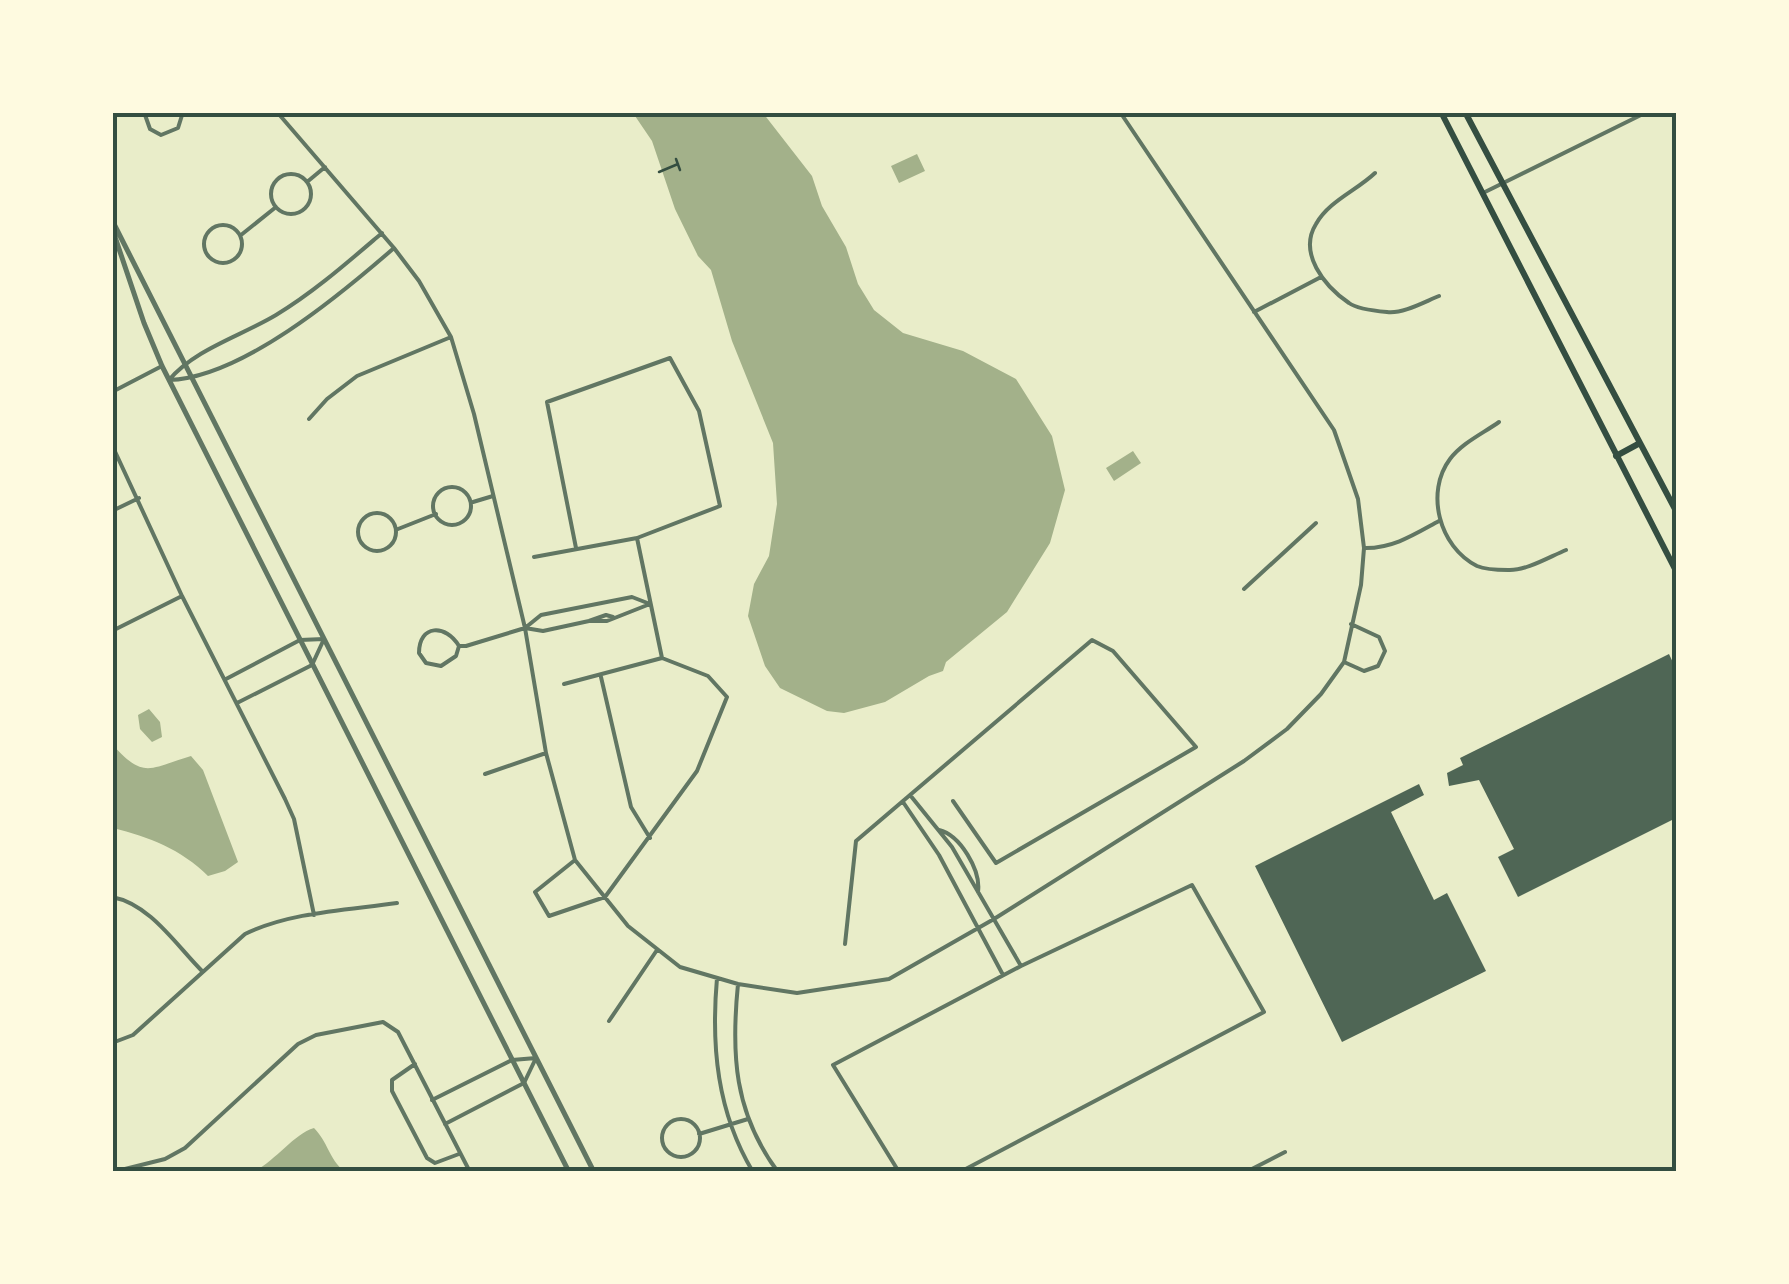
<svg xmlns="http://www.w3.org/2000/svg" width="1789" height="1284" font-family="Signika,sans-serif">
  <rect width="100%" height="100%" fill="#e9edc9"/>
  <!-- water -->
  <path fill="#a3b18a" d="M 633,113 L 763,113 L 812,176 L 822,206 L 846,247 L 858,284 L 874,310 L 903,333 L 963,351 L 1016,379 L 1052,436 L 1065,490 L 1050,543 L 1007,612 L 946,662 L 943,671 L 929,676 L 885,702 L 844,713 L 827,711 L 780,688 L 765,666 L 748,616 L 754,584 L 769,556 L 777,504 L 773,443 L 732,341 L 711,270 L 698,256 L 675,209 L 652,141 Z
    M 917,154 L 925,171 L 899,183 L 891,166 Z
    M 1133,451 L 1141,463 L 1114,481 L 1106,468 Z
    M 149,709 L 160,722 L 162,737 L 152,742 L 140,729 L 138,715 Z
    M 113,745 C 144,780 150,768 191,756 L 203,770 L 238,862 L 225,871 L 208,876 C 181,849 149,837 113,828 Z
    M 314,1128 C 328,1142 329,1159 344,1171 L 255,1171 C 276,1160 294,1134 314,1128 Z"/>
  <!-- building -->
  <path fill="#4f6655" d="M 1669,654 L 1676,669 L 1676,818 L 1518,897 L 1498,857 L 1514,849 L 1479,780 L 1449,786 L 1447,773 L 1463,765 L 1460,758 Z
    M 1419,784 L 1424,795 L 1391,812 L 1434,900 L 1447,893 L 1486,971 L 1342,1042 L 1255,866 Z"/>
  <g fill="none" stroke-linecap="round" stroke-linejoin="round">
    <!-- path -->
    <path stroke="#344e41" stroke-width="2.5" d="M 676,159 L 680,170
      M 659,172 L 678,164"/>
    <!-- minor -->
    <path stroke="#617663" stroke-width="4" d="M 144,112 L 150,129 L 161,135 L 178,128 L 183,112
      M 277,112 L 394,248 L 419,281 L 451,337 L 474,414 L 525,628 L 546,753 L 575,860 L 628,926 L 680,967 L 738,984 L 797,993 L 889,979 L 994,919 L 1244,761 L 1287,729 L 1321,694 L 1344,662 L 1361,585 L 1364,548 L 1358,499 L 1334,430 L 1120,112
      M 1375,173 C 1356,191 1329,201 1316,224 C 1298,253 1324,286 1349,303 C 1357,309 1376,311 1387,312 C 1403,314 1424,302 1439,296
      M271 194a20 20 0 1 1 40 0a20 20 0 1 1-40 0Z
      M 307,182 L 325,167
      M 1485,192 L 1647,112
      M204 244a19 19 0 1 1 38 0a19 19 0 1 1-38 0Z
      M 241,235 L 276,207
      M 1254,312 L 1321,277
      M 169,380 C 241,378 340,295 394,248
      M 169,380 C 195,349 241,336 276,315 C 314,292 348,262 382,233
      M 112,392 L 162,366
      M 309,419 L 327,399 L 357,376 L 451,337
      M 1499,422 C 1482,434 1462,443 1450,459 C 1425,492 1439,547 1477,566 C 1484,569 1500,570 1508,570 C 1526,571 1549,557 1566,550
      M 112,445 L 182,596 L 285,799 L 294,819 L 314,915
      M433 506a19 19 0 1 1 38 0a19 19 0 1 1-38 0Z
      M 473,502 L 493,496
      M 112,511 L 139,498
      M358 532a19 19 0 1 1 38 0a19 19 0 1 1-38 0Z
      M 398,529 L 436,514
      M 637,538 L 662,658
      M 1366,548 C 1394,548 1415,534 1439,521
      M 534,557 L 637,538 L 720,506 L 699,411 L 670,358 L 547,402 L 576,548
      M 1244,589 L 1316,523
      M 589,621 L 607,621 L 650,604
      M 525,628 L 543,631 L 589,621 L 606,615 L 613,617
      M 112,631 L 182,596
      M 459,646 L 456,656 L 441,666 L 426,663 L 419,653 C 419,624 446,624 459,646 L 466,646 L 525,628 L 541,615 L 632,597 L 650,604
      M 1344,662 L 1364,671 L 1378,666 L 1385,651 L 1379,637 L 1351,624
      M 601,677 L 631,807 L 650,838
      M 226,679 L 300,640 L 324,639 L 312,665 L 237,703
      M 564,684 L 662,658 L 708,676 L 727,697 L 697,771 L 605,897 L 549,916 L 535,892 L 575,860
      M 485,774 L 546,753
      M 910,795 L 952,847 L 1021,966
      M 903,802 L 939,855 L 1003,975
      M 939,830 C 960,835 981,870 978,892
      M 112,897 C 150,904 176,945 202,971
      M 845,944 L 856,841 L 1092,640 L 1113,651 L 1196,747 L 996,863 L 953,801
      M 717,978 C 711,1046 717,1112 753,1172
      M 738,984 C 731,1054 734,1113 778,1172
      M 609,1021 L 657,950
      M 112,1043 L 133,1035 L 245,934 C 290,912 348,910 397,903
      M 415,1064 L 392,1080 L 392,1091 L 427,1158 L 435,1163 L 459,1154
      M 432,1100 L 512,1060 L 536,1058 L 524,1083 L 445,1124
      M662 1138a19 19 0 1 1 38 0a19 19 0 1 1-38 0Z
      M 699,1134 L 748,1119
      M 113,1172 L 165,1159 L 185,1148 L 298,1044 L 316,1035 L 383,1022 L 398,1032 L 470,1172
      M 899,1172 L 833,1065 L 1021,966 L 1192,885 L 1264,1012 L 960,1172
      M 1246,1172 L 1285,1152"/>
    <!-- tertiary -->
    <path stroke="#617663" stroke-width="5" d="M 112,220 L 594,1172
      M 112,228 L 144,323 L 162,366 L 569,1172"/>
    <!-- secondary -->
    <path stroke="#344e41" stroke-width="6" d="M 1441,112 L 1676,571
      M 1465,112 L 1676,511
      M 1616,456 L 1640,443"/>
  </g>
  <!-- border -->
  <rect width="1789" height="1284" fill="none" stroke="#fefae0" stroke-width="230"/>
  <rect x="115" y="115" width="1559" height="1054" fill="none" stroke="#344e41" stroke-width="4"/>
</svg>
